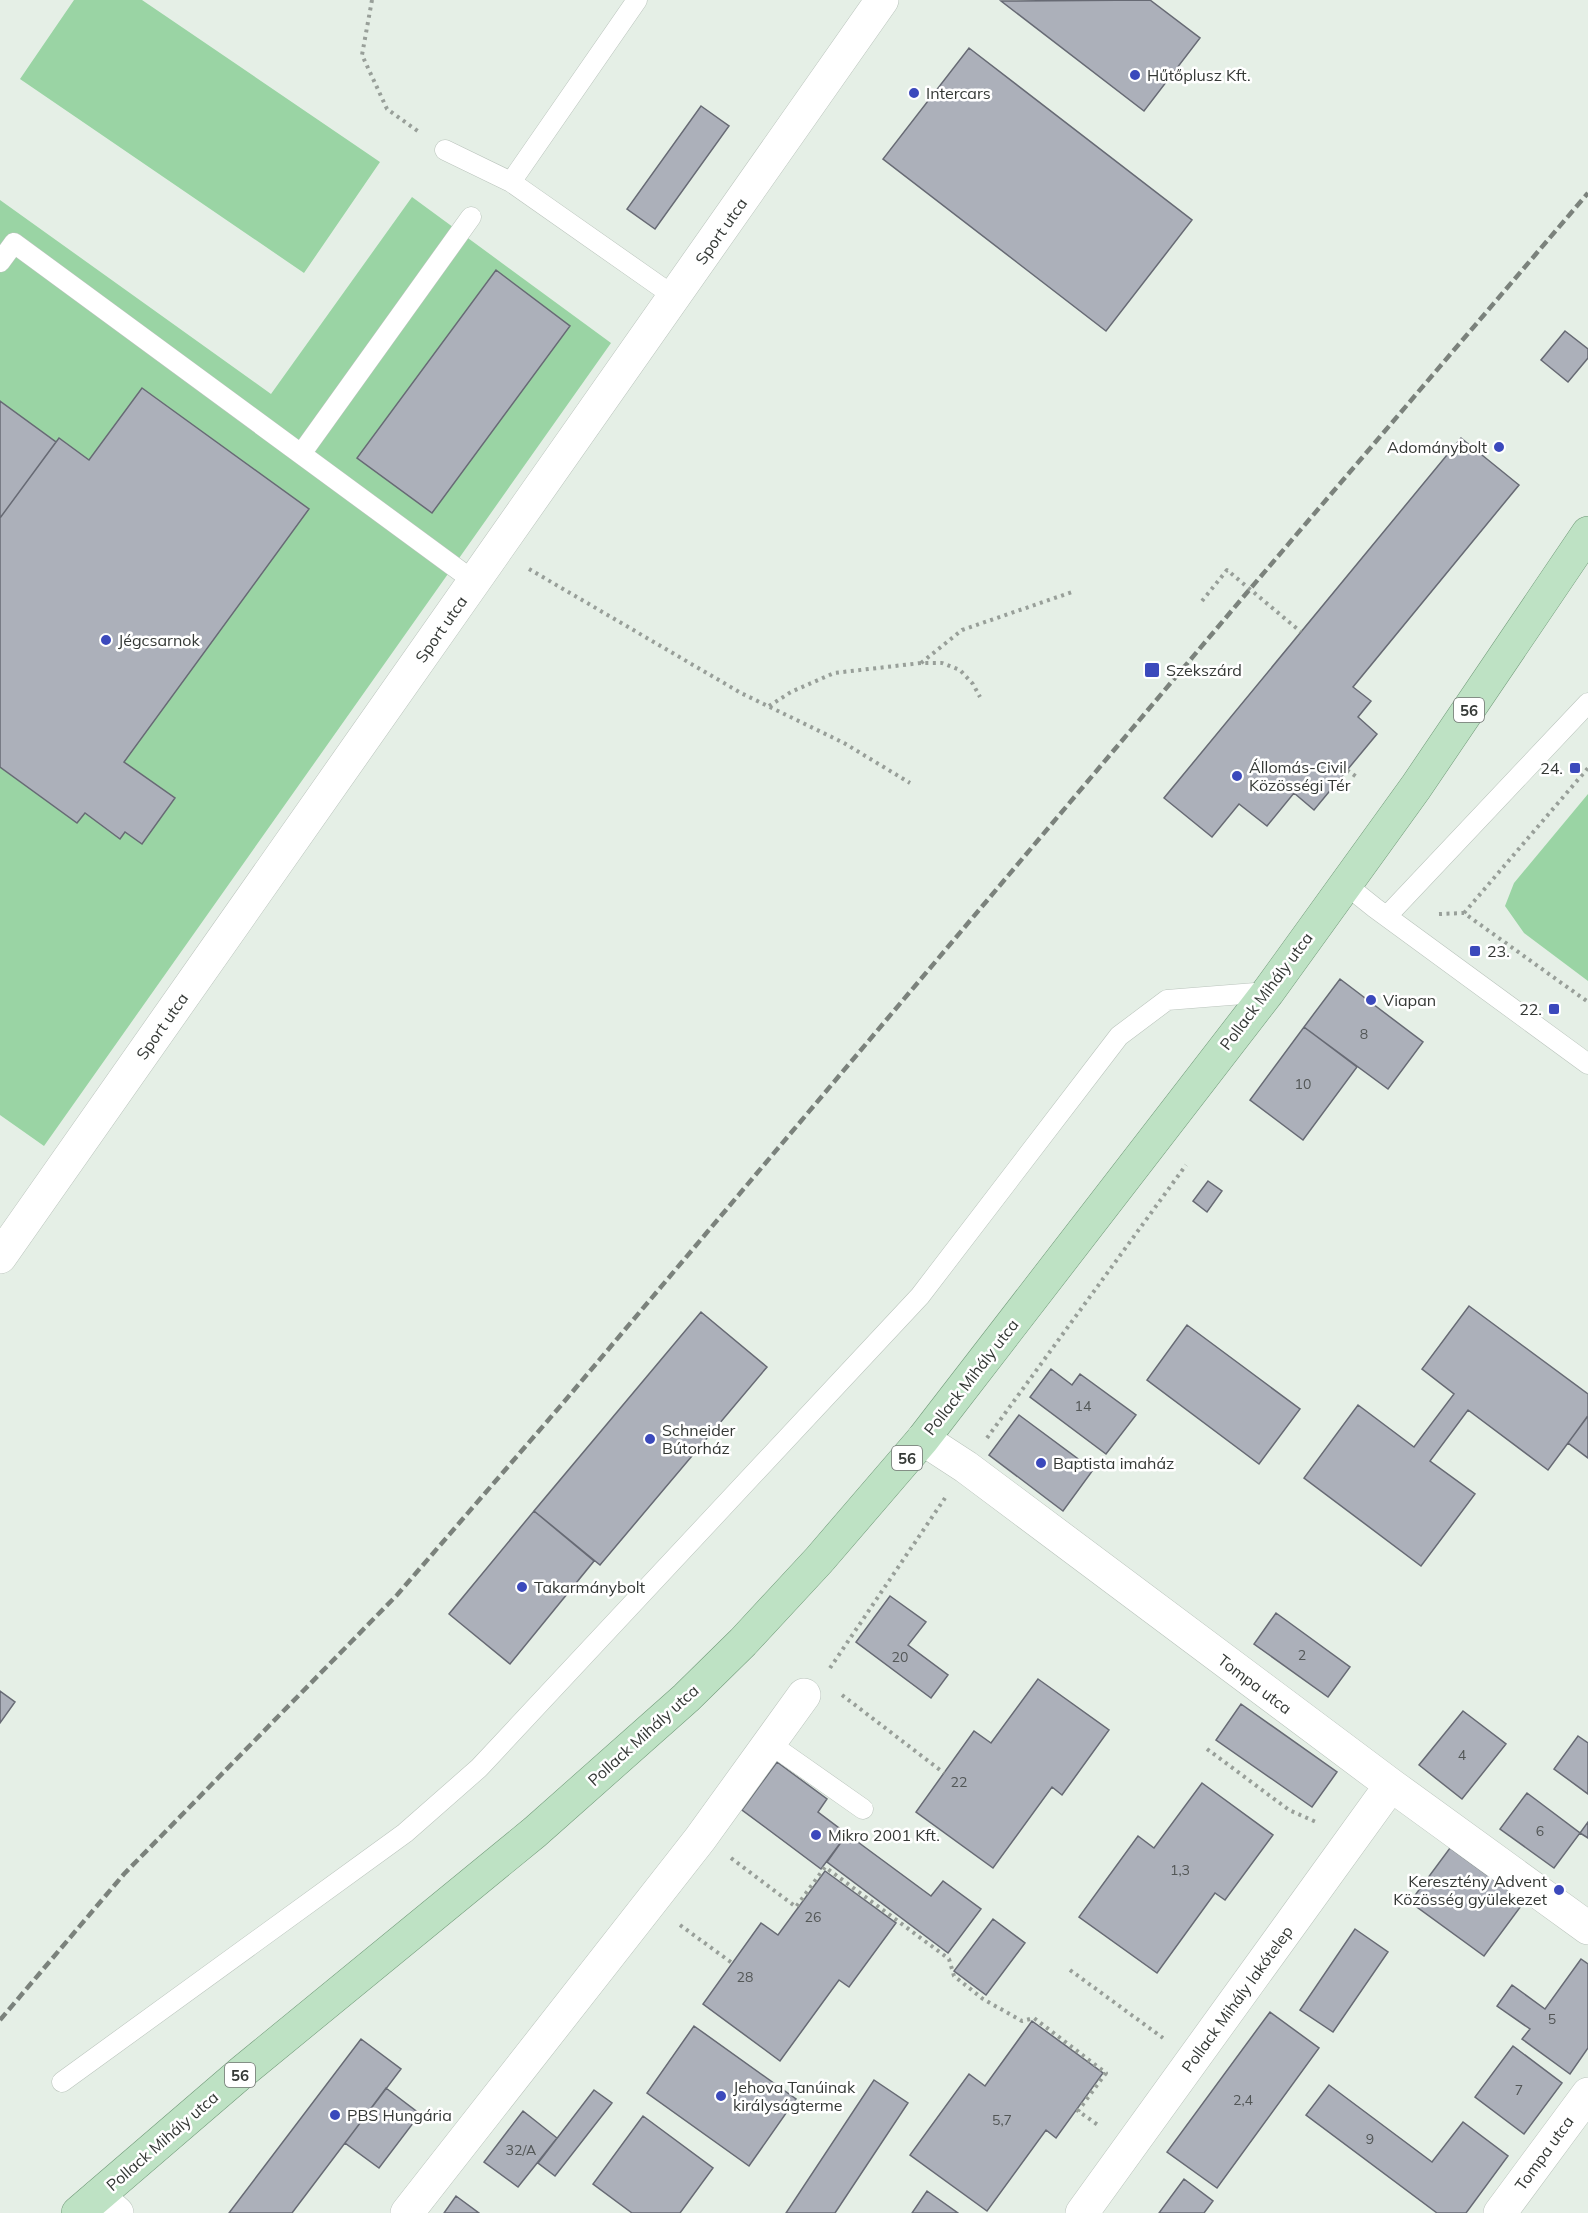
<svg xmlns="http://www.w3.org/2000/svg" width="1588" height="2213" font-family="Mulish,sans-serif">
  <rect width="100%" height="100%" fill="#e5efe6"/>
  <!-- green -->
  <path fill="#9ad4a4" d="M 74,0 L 142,0 L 380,162 L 304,273 L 20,79 Z
    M 412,197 L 611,343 L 44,1146 L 0,1115 L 0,200 L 271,394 Z
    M 1588,794 L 1588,981 L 1524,933 L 1505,906 L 1514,883 Z"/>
  <!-- building -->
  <path fill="#acb0ba" stroke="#676a74" stroke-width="1.5" d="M 1150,0 L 1200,38 L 1144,111 L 1001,1 Z
    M 969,48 L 1192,220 L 1106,331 L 883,159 Z
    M 701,106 L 729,126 L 655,229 L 627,209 Z
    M 496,270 L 570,326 L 432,513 L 357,458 Z
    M 1565,331 L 1588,349 L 1588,358 L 1568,382 L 1541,360 Z
    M 142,388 L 309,509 L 124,762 L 175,798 L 142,844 L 125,832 L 120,839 L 85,813 L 77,823 L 0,767 L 0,518 L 59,438 L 89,460 Z
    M 0,401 L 56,442 L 0,518 Z
    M 1461,438 L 1519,485 L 1353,687 L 1371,701 L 1358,717 L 1377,734 L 1314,810 L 1294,793 L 1267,826 L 1239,804 L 1212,837 L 1164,798 Z
    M 1340,979 L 1423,1042 L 1388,1089 L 1304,1027 Z
    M 1304,1027 L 1357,1067 L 1303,1140 L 1250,1100 Z
    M 1208,1181 L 1222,1191 L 1207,1212 L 1193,1201 Z
    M 1469,1306 L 1588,1394 L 1588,1416 L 1548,1470 L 1468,1410 L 1430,1461 L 1475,1494 L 1421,1566 L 1304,1478 L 1358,1405 L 1414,1447 L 1454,1394 L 1422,1369 Z
    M 701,1312 L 767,1367 L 600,1565 L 534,1511 Z
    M 1187,1325 L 1300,1409 L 1259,1464 L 1147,1380 Z
    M 1051,1369 L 1072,1385 L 1080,1374 L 1136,1415 L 1106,1454 L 1030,1397 Z
    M 1019,1415 L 1093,1470 L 1063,1511 L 989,1455 Z
    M 1587,1417 L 1588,1418 L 1588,1458 L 1568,1443 Z
    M 534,1511 L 594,1561 L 510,1664 L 449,1614 Z
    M 890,1596 L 926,1622 L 908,1645 L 948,1675 L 931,1698 L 856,1642 Z
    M 1276,1613 L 1350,1667 L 1328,1697 L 1254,1644 Z
    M 1038,1679 L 1109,1730 L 1062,1795 L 1052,1787 L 993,1868 L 916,1812 L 974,1731 L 991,1743 Z
    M 0,1691 L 15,1702 L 0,1723 Z
    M 1241,1704 L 1337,1772 L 1312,1807 L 1216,1740 Z
    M 1463,1711 L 1506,1744 L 1462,1799 L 1419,1765 Z
    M 1578,1736 L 1588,1743 L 1588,1794 L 1554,1769 Z
    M 777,1762 L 827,1799 L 818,1812 L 847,1834 L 821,1869 L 742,1810 Z
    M 1202,1783 L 1273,1835 L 1225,1900 L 1215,1893 L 1157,1973 L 1079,1917 L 1138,1836 L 1154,1848 Z
    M 1527,1793 L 1580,1833 L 1554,1868 L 1500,1829 Z
    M 1588,1822 L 1588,1838 L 1580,1833 Z
    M 847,1834 L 931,1896 L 943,1881 L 981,1909 L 948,1953 L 827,1862 Z
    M 1450,1848 L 1524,1902 L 1484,1956 L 1410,1902 Z
    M 825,1871 L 896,1923 L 849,1987 L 839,1980 L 780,2061 L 703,2004 L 761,1923 L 778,1935 Z
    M 993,1919 L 1025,1943 L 986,1995 L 954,1971 Z
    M 1355,1929 L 1388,1952 L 1333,2032 L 1300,2010 Z
    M 1581,1959 L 1588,1964 L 1588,2048 L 1570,2074 L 1522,2039 L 1530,2029 L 1497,2006 L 1512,1985 L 1545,2009 Z
    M 1270,2012 L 1319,2048 L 1217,2188 L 1167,2152 Z
    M 1032,2021 L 1103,2073 L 1056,2138 L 1046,2130 L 987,2211 L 910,2155 L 969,2074 L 985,2086 Z
    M 694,2026 L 796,2099 L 749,2166 L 647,2093 Z
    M 361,2039 L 401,2069 L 292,2213 L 229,2213 Z
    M 1513,2046 L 1562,2083 L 1524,2134 L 1475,2097 Z
    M 874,2080 L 908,2103 L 835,2213 L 786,2213 Z
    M 1329,2085 L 1432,2162 L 1463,2122 L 1508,2156 L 1466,2213 L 1437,2213 L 1306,2115 Z
    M 386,2088 L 420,2114 L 379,2168 L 345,2143 Z
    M 594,2090 L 612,2103 L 555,2176 L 538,2163 Z
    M 523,2111 L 557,2138 L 518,2187 L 484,2162 Z
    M 643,2116 L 713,2168 L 680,2213 L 632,2213 L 593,2184 Z
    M 1184,2179 L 1213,2201 L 1204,2213 L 1159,2213 Z
    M 927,2191 L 958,2213 L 912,2213 Z
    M 456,2196 L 479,2213 L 444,2213 Z"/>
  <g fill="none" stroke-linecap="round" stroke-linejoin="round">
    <!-- lane casing -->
    <g stroke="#bac4bc" stroke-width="21">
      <path id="lane" d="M 445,150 L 511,182 L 675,297
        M 511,182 L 637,0
        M 0,262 L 14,243 L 475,582
        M 301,454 L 471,217
        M 1345,884 L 1375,908 L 1588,1064
        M 1387,916 L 1588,703
        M 769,1743 L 863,1809
        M 62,2082 L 405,1833 L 479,1768 L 920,1296 L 1119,1036 L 1167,1000 L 1268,992"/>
    </g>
    <!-- street casing -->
    <g stroke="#bac4bc" stroke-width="34">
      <path id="street" d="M 0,1257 L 882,0
        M 923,1439 L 966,1467 L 1391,1785 L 1588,1928
        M 98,2196 L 117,2213
        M 407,2213 L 700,1839 L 804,1695
        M 1082,2213 L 1391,1785
        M 1500,2213 L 1588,2094"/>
    </g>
    <!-- primary casing -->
    <g stroke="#719a79" stroke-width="34">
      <path id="primary" d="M 78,2213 L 242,2072 L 535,1832 L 686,1698 L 743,1642 L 819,1560 L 923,1439 L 1268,992 L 1416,787 L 1588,533"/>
    </g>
    <!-- path -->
    <path stroke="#989f99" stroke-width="4" stroke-dasharray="3 4.5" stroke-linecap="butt" d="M 372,0 L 362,55 L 387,109 L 419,132
      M 529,569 L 741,693 L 844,743 L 910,783
      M 1202,601 L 1227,570 L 1301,632
      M 921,663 L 962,630 L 1075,591
      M 769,706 L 791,692 L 834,673 L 921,663 L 942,663 L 960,670 L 973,684 L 980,697
      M 1347,770 L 1358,778
      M 1464,913 L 1588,768
      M 1439,914 L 1464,913 L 1588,1002
      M 987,1438 L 1186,1165
      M 830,1668 L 945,1498
      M 842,1695 L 944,1773
      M 1207,1749 L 1289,1810 L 1316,1822
      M 731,1858 L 796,1907 L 825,1867 L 949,1959 L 954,1976 L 983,1999 L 1022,2021 L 1034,2018 L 1106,2073 L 1078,2111 L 1098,2125
      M 680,1925 L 732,1963
      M 1070,1970 L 1163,2038"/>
    <!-- lane -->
    <use href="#lane" stroke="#fff" stroke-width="20"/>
    <!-- street -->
    <use href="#street" stroke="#fff" stroke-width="33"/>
    <!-- primary -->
    <use href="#primary" stroke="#bee2c4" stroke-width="33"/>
    <!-- rail -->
    <path stroke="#7b827c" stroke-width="4.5" stroke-dasharray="9 4.5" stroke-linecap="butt" d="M 0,2020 L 124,1874 L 397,1595 L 563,1403 L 1250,589 L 1588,193"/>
  </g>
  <!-- markers -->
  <g fill="#3b49bc" stroke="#fff" stroke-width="2">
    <circle cx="1135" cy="75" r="6"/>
    <circle cx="914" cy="93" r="6"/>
    <circle cx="1499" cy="447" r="6"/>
    <circle cx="106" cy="640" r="6"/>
    <rect x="1144" y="662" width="16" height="16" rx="3"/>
    <rect x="1569" y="762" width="12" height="12" rx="3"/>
    <circle cx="1237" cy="776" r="6"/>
    <rect x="1469" y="945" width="12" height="12" rx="3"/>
    <circle cx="1371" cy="1000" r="6"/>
    <rect x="1548" y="1003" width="12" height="12" rx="3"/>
    <circle cx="650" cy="1439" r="6"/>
    <circle cx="1041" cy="1463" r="6"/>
    <circle cx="522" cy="1587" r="6"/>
    <circle cx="816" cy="1835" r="6"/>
    <circle cx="1559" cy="1890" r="6"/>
    <circle cx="721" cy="2096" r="6"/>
    <circle cx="335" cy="2115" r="6"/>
  </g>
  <g text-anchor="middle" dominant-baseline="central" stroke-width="5" stroke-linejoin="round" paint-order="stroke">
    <!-- number labels -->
    <g font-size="14" fill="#525656">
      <text x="1364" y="1034">8</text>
      <text x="1303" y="1084">10</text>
      <text x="1083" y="1406">14</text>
      <text x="1302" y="1655">2</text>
      <text x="900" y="1657">20</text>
      <text x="1462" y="1755">4</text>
      <text x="959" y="1782">22</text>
      <text x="1540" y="1831">6</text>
      <text x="1180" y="1870">1,3</text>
      <text x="813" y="1917">26</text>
      <text x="745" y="1977">28</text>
      <text x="1552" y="2019">5</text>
      <text x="1519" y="2090">7</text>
      <text x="1243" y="2100">2,4</text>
      <text x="1002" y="2120">5,7</text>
      <text x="1370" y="2139">9</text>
      <text x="521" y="2150">32/A</text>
    </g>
    <!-- shield labels -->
    <g fill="#fff" stroke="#717472" stroke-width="1.5">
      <rect x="1454" y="698" width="30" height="24" rx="4.5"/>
      <rect x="892" y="1446" width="30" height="24" rx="4.5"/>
      <rect x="225" y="2063" width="30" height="24" rx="4.5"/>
    </g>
    <g font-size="15" font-weight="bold" fill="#343835">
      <text x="1469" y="710">56</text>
      <text x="907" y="1458">56</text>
      <text x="240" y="2075">56</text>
    </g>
    <!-- poi labels -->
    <g font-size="16" fill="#343835" stroke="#fff" text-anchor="start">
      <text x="1147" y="75">Hűtőplusz Kft.</text>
      <text x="926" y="93">Intercars</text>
      <text x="1487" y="447" text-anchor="end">Adománybolt</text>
      <text x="118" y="640">Jégcsarnok</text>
      <text x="1166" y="670">Szekszárd</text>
      <text x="1249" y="767">Állomás-Civil<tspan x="1249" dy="18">Közösségi Tér</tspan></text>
      <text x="1563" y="768" text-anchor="end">24.</text>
      <text x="1487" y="951">23.</text>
      <text x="1383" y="1000">Viapan</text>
      <text x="1542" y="1009" text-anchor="end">22.</text>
      <text x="662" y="1430">Schneider<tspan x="662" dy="18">Bútorház</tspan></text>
      <text x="1053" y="1463">Baptista imaház</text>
      <text x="534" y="1587">Takarmánybolt</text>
      <text x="828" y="1835">Mikro 2001 Kft.</text>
      <text x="1547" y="1881" text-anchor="end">Keresztény Advent<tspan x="1547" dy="18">Közösség gyülekezet</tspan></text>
      <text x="733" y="2087">Jehova Tanúinak<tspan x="733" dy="18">királyságterme</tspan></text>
      <text x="347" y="2115">PBS Hungária</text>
    </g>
    <!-- street labels -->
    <g font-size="16" fill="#343835" stroke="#fff">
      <text transform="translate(721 231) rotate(-55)">Sport utca</text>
      <text transform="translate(441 629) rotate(-55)">Sport utca</text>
      <text transform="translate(1266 991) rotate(-53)">Pollack Mihály utca</text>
      <text transform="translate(162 1026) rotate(-55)">Sport utca</text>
      <text transform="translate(971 1377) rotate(-52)">Pollack Mihály utca</text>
      <text transform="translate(1255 1684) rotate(37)">Tompa utca</text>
      <text transform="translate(643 1735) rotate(-42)">Pollack Mihály utca</text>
      <text transform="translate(1237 1999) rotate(-54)">Pollack Mihály lakótelep</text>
      <text transform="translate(162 2141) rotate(-41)">Pollack Mihály utca</text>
      <text transform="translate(1544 2153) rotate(-54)">Tompa utca</text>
    </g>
  </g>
</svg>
